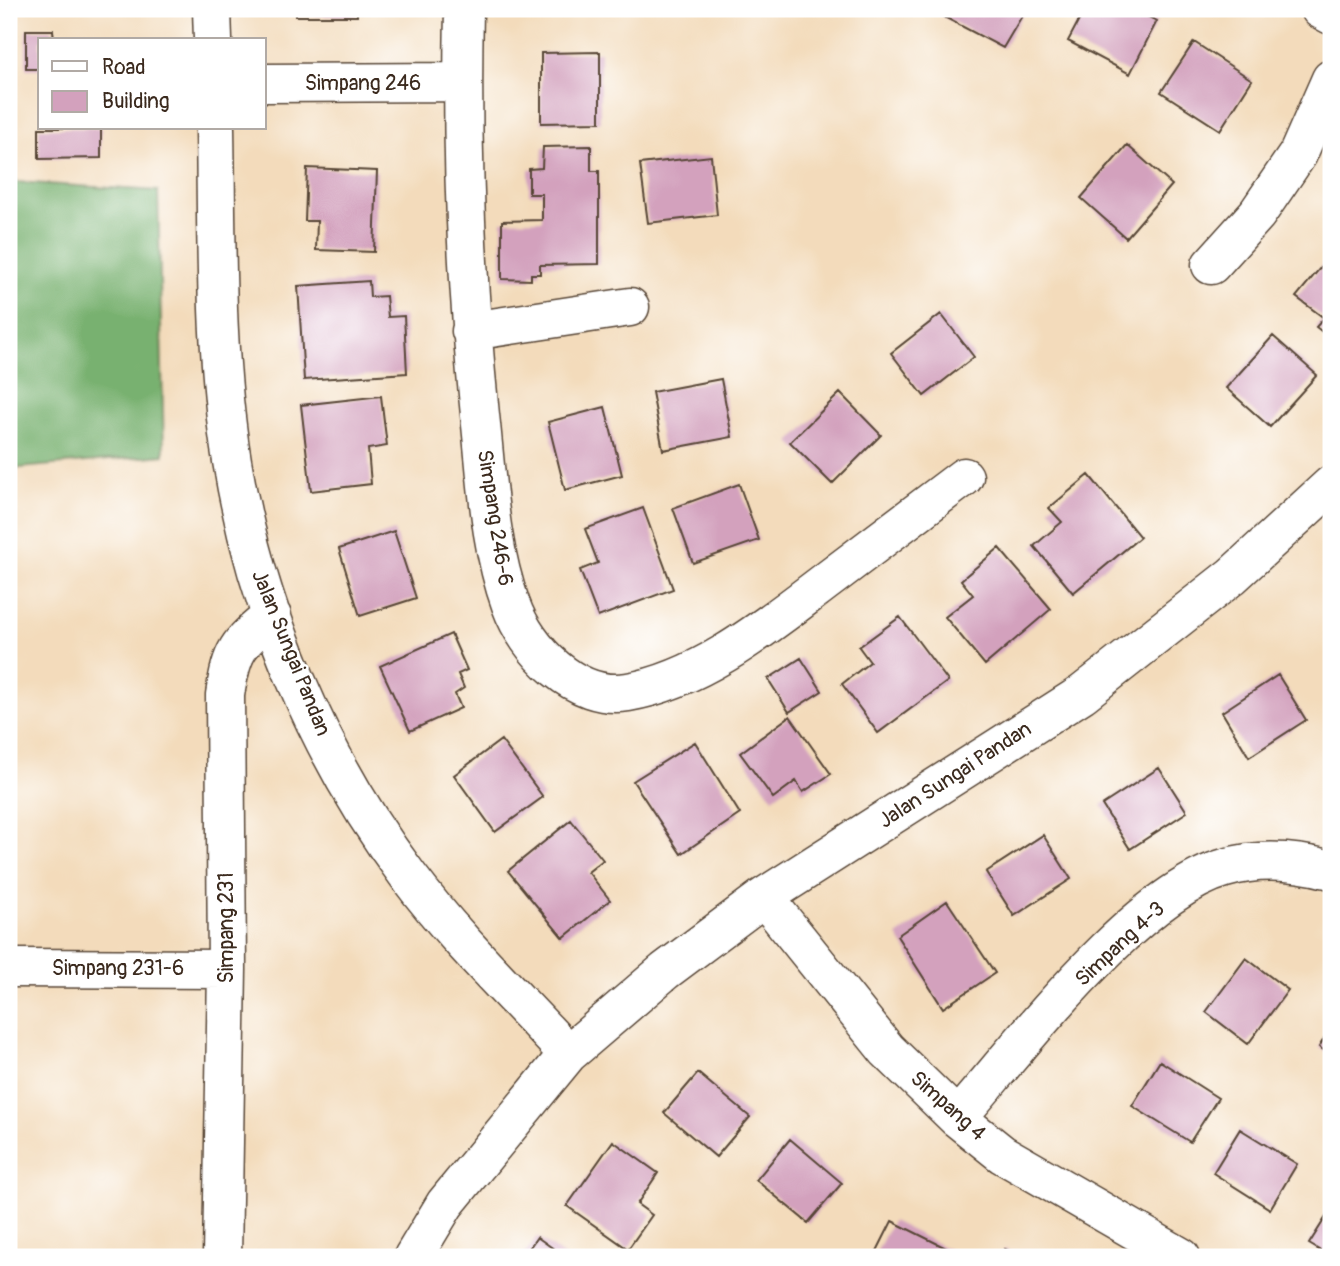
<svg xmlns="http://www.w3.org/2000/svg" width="1340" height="1266" font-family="Pangolin,sans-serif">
  <rect width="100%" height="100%" fill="#fff"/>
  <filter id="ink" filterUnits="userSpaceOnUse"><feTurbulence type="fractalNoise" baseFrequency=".0143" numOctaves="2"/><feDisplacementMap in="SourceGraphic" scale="14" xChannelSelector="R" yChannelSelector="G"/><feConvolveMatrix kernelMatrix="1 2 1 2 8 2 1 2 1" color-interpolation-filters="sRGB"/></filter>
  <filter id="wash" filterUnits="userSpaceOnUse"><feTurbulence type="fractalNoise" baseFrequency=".00686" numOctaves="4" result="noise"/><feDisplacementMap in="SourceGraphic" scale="28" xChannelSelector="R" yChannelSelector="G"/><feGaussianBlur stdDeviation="1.57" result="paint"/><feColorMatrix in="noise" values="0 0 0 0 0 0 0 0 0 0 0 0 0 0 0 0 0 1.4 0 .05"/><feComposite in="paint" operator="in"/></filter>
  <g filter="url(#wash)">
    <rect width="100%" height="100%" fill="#f3dbbb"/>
    <!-- forest -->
    <path fill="#78b16f" stroke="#5a6e46" stroke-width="2" d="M 9,9 L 15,182 L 158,191 L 164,455 L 9,469 Z"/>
    <g id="blocks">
      <!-- building -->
      <path fill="#d3a1bd" d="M 296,9 L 357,9 L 357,16 L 296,16 Z
        M 929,9 L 1026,9 L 1003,48 Z
        M 1085,9 L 1133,9 L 1157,21 L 1130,74 L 1068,41 Z
        M 26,30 L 53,30 L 54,40 L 40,40 L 40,69 L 26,69 Z
        M 1194,42 L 1252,80 L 1220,130 L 1161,92 Z
        M 600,52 L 600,122 L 541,123 L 541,53 Z
        M 39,128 L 101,128 L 101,158 L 39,159 Z
        M 1127,145 L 1172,185 L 1126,238 L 1081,198 Z
        M 591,146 L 591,171 L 599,171 L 599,264 L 540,265 L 540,274 L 531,274 L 531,280 L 502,279 L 502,221 L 542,220 L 542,194 L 529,194 L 529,169 L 542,168 L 543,147 Z
        M 711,156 L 717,215 L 648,223 L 640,164 Z
        M 307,168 L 377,171 L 374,252 L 316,250 L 317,221 L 305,221 Z
        M 1330,256 L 1331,257 L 1331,339 L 1316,327 L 1324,318 L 1296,297 Z
        M 369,281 L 370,297 L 386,296 L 388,317 L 404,316 L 407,373 L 304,380 L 298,286 Z
        M 941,314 L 974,357 L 924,396 L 891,353 Z
        M 1273,336 L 1317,375 L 1270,427 L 1226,388 Z
        M 721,379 L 732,437 L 663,450 L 652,392 Z
        M 840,393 L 881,435 L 832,484 L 790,442 Z
        M 381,396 L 387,446 L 368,449 L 371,484 L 311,491 L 301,405 Z
        M 605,407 L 622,475 L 565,490 L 548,422 Z
        M 1089,475 L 1140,537 L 1073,593 L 1034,546 L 1062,522 L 1049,508 Z
        M 739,484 L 759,540 L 693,563 L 673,508 Z
        M 643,508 L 673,589 L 598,617 L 580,570 L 598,563 L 585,529 Z
        M 394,531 L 416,598 L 360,616 L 339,549 Z
        M 999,548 L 1051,609 L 985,665 L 945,617 L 973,595 L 961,580 Z
        M 900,617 L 948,681 L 878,733 L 842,684 L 870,662 L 859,647 Z
        M 451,634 L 467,670 L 458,674 L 464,688 L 455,694 L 461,708 L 410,731 L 380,666 Z
        M 801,658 L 822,691 L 789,712 L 768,679 Z
        M 1278,675 L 1306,720 L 1249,757 L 1222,712 Z
        M 790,716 L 831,774 L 803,792 L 796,781 L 773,798 L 740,753 Z
        M 501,740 L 543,797 L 495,832 L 454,775 Z
        M 695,742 L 740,814 L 681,854 L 633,781 Z
        M 1159,768 L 1187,812 L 1130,849 L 1102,805 Z
        M 571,820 L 603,860 L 588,872 L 610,900 L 563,938 L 508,871 Z
        M 1043,835 L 1071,879 L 1014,916 L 986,872 Z
        M 947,901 L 995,973 L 943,1008 L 897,936 Z
        M 1246,958 L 1288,990 L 1248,1044 L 1206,1012 Z
        M 1331,1027 L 1331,1055 L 1319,1047 Z
        M 1160,1061 L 1218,1098 L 1190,1142 L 1132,1106 Z
        M 698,1073 L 750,1117 L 716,1157 L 664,1113 Z
        M 1240,1129 L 1297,1164 L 1270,1209 L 1213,1173 Z
        M 790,1139 L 842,1183 L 808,1223 L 756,1180 Z
        M 613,1141 L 658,1173 L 637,1204 L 652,1215 L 628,1249 L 567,1206 Z
        M 1331,1209 L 1331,1257 L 1309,1244 Z
        M 892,1221 L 952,1251 L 949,1257 L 874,1257 Z
        M 537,1237 L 565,1257 L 523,1257 Z
        M 1005,1249 L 1021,1257 L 1001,1257 Z"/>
    </g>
  </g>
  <g filter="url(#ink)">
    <use href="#blocks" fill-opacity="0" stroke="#574536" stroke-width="2"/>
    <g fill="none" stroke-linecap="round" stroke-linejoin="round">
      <!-- minor casing -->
      <g stroke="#574536" stroke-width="41">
        <path id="minor" d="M 212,9 L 213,40
          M 464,9 C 461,145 466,280 480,415 C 487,478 489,545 511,605 C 527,650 576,701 628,692 C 702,680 772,622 829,579 C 874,545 919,511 964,477
          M 1320,9 L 1331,15
          M 264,83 L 462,82
          M 215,128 C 217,238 214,351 232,461 C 256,609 319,757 409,877 C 456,940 515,996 568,1054
          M 1211,265 L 1257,214 L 1298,154 L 1331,79
          M 471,331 L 630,307
          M 764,897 L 887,1050 L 957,1118 L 1002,1154 L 1181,1257
          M 9,968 L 227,969
          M 957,1118 C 1021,1046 1134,894 1225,868 C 1259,858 1297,861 1331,870
          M 222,1257 L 227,969 L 225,695 C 232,650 237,644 272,616
          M 413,1257 L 445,1204 L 568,1054 L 665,971 L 764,897 L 1082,694 L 1232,576 L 1331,485"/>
      </g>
      <!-- minor -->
      <use href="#minor" stroke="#fff" stroke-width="38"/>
    </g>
  </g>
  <g text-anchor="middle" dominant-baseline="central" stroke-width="5" stroke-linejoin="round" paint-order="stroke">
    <!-- street labels -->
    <g font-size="21" fill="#3b2a1e" stroke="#fff">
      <text x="363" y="83">Simpang 246</text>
      <text transform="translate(495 518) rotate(81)">Simpang 246-6</text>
      <text transform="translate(291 653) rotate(68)">Jalan Sungai Pandan</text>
      <text transform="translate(955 775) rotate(-33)">Jalan Sungai Pandan</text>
      <text transform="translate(226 928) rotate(-90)">Simpang 231</text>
      <text transform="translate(1120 944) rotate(-43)">Simpang 4-3</text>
      <text x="118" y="968">Simpang 231-6</text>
      <text transform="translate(948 1106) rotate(42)">Simpang 4</text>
    </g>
  </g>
  <!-- margin -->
  <rect width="1340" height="1266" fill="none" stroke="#fff" stroke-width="35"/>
  <!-- legend -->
  <rect x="38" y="38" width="228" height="91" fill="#ffffff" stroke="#b1aaa5" stroke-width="2"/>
  <rect x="52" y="61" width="35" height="10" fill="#ffffff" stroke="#b1aaa5" stroke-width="2"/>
  <text x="102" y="74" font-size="21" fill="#3b2a1e">Road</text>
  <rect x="52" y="91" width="35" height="21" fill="#d3a1bd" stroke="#b1aaa5" stroke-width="2"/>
  <text x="102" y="108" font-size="21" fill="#3b2a1e">Building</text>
</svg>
